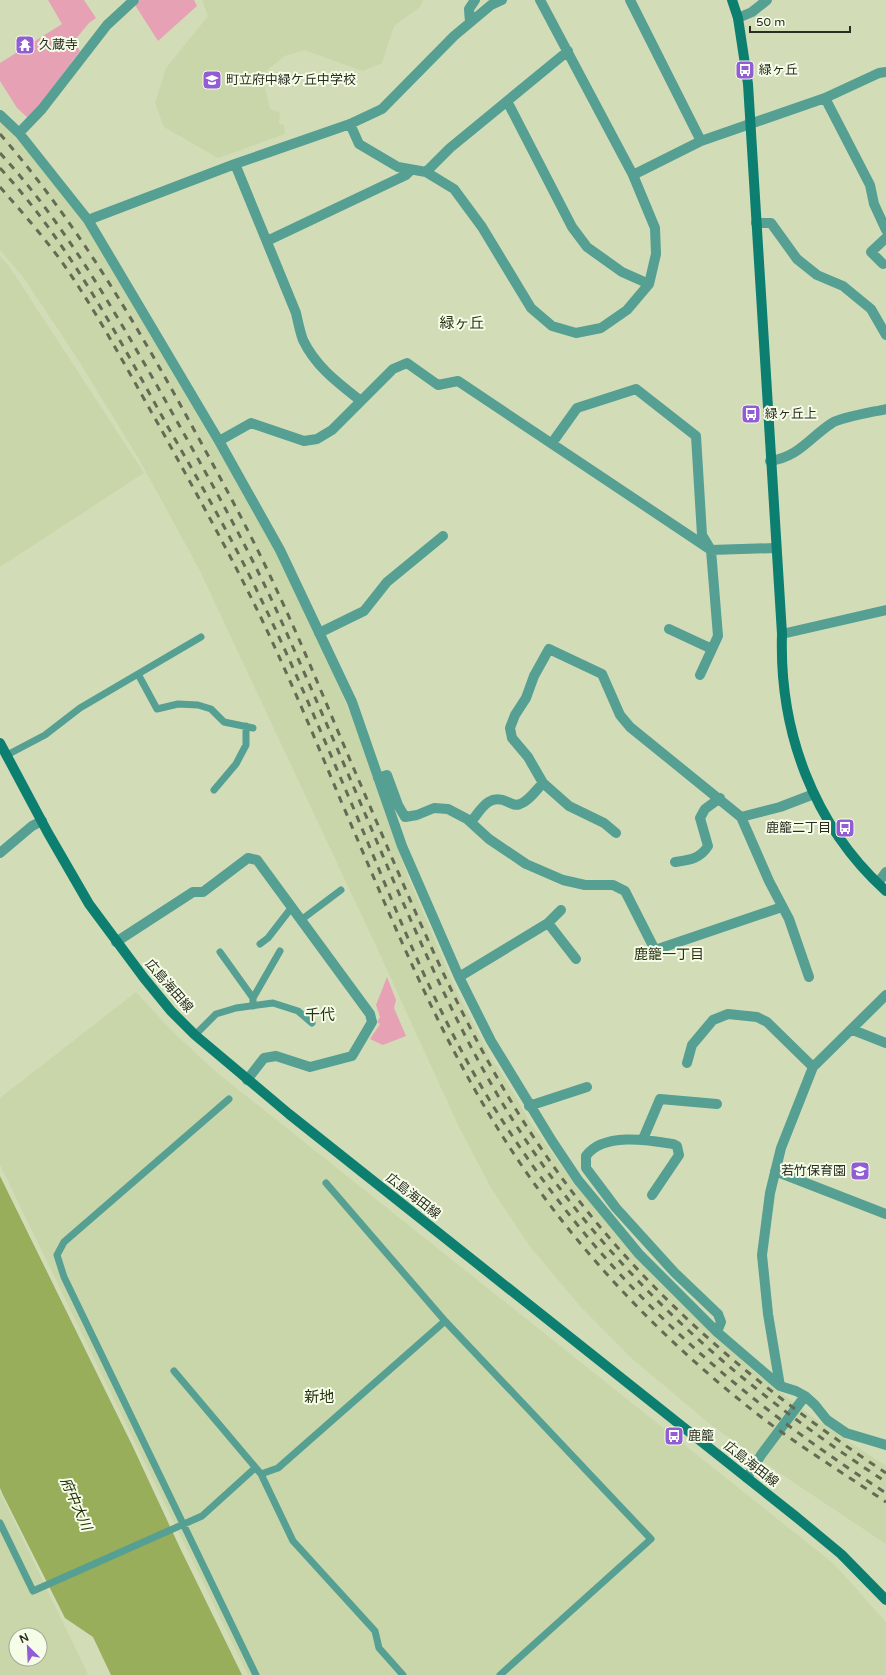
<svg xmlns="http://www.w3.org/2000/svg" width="886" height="1675" font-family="'Varela Round','Noto Sans JP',sans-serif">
  <rect width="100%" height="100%" fill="#d2ddb8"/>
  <!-- built -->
  <path fill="#c9d6a9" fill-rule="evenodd" d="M 202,0 L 423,0 L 420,7 L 394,26 L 382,63 L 363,71 L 304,50 L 285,56 L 262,74 L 270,109 L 280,112 L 279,124 L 284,125 L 285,134 L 218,158 L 164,127 L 155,103 L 166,68 L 208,16 Z
    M 0,122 L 17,139 L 56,184 L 85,224 L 268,535 L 293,584 L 343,696 L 367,756 L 408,877 L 455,988 L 493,1062 L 499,1069 L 532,1125 L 559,1163 L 617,1236 L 652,1275 L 715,1337 L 762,1378 L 818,1421 L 886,1466 L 886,1544 L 778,1472 L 711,1425 L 630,1357 L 580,1306 L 531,1248 L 491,1188 L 459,1127 L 376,946 L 199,569 L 139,459 L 75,355 L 23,277 L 0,250 Z
    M 0,256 L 9,266 L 144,473 L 0,567 Z
    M 136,992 L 172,1031 L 215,1071 L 834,1564 L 886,1622 L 886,1675 L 248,1675 L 0,1165 L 0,1098 Z
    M 0,1492 L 85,1668 L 88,1675 L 0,1675 ZM 16,1635 L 40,1635 L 40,1659 L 16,1659 Z"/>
  <!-- green -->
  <path fill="#e6a2b4" d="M 48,0 L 84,0 L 96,18 L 89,23 L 74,41 L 80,51 L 29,119 L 17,108 L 0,81 L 0,63 L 62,24 Z
    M 140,0 L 194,0 L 197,6 L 158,41 L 135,5 Z
    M 387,977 L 396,1000 L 394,1008 L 406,1036 L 383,1045 L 370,1039 L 380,1024 L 377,1022 L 380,1017 L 376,1005 Z"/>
  <!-- water -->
  <path fill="#98ae5b" d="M 0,1176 L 133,1447 L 180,1548 L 242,1675 L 111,1675 L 93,1637 L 65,1618 L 3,1495 L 0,1488 Z"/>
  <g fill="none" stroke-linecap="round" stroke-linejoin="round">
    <!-- lane -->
    <path stroke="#559f93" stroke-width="7" d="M 138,674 L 157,709 L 178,704 L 198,705 L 211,709 L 224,722 L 253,728
      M 7,755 L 45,735 L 80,708 L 201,637
      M 214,790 L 236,764 L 246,745 L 246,726
      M 301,920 L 341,890
      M 260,944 L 268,938 L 292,907
      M 220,952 L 253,998 L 253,1006
      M 253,998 L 280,951
      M 195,1035 L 216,1014 L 236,1008 L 273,1003 L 298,1011 L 312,1023
      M 229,1099 L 64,1242 L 57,1255 L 64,1277 L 256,1675
      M 326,1183 L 445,1321 L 651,1539 L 500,1675
      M 174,1371 L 261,1474 L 293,1541 L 375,1631 L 379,1648 L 403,1675
      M 261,1474 L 278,1468 L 445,1321
      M 0,1523 L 33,1591 L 202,1516 L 255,1468"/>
    <!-- street -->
    <path stroke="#559f93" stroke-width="10" d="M 630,0 L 701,141
      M 738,18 L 752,12 L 767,0
      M 470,22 L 469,9 L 475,0
      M 825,98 L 870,185 L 874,204 L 886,230
      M 507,101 L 572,227 L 587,247 L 622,272 L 649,284
      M 0,115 L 19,133 L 88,220 L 219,441 L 280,550 L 352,702 L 402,846 L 459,977 L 491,1041 L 552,1141 L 578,1180 L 639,1254 L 717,1332 L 780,1386 L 796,1391 L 805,1396 L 815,1405 L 827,1420 L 846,1433 L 886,1445
      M 350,124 L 359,144 L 398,167 L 426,172 L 454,189 L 482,227 L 531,308 L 552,326 L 576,333 L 601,328 L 627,310 L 649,284 L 656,254 L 655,228 L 633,175 L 540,0
      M 19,133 L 42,109 L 107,25 L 134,0
      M 235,164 L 296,313 C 298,322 300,332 303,340 C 316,367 338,383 361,401
      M 426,172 L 450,148 L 568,51
      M 633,175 L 701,141 L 825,98 L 879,73 L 886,72
      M 88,220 L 235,164 L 350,124 L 382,109 L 454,36 L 491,5 L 502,0
      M 756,223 L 771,223 L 797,259 L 817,275 L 843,286 L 871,309 L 886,335
      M 267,241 L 406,175 L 411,170
      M 883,264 L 871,252 L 886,238
      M 219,441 L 251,423 L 304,441 L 317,439 L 332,430 L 393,369 L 407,363 L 438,385 L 458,381 L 711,550 L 776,548
      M 552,443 L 577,408 L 636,389 L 696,436 L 702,535 L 711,550 L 718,636 L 700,675
      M 770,461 C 799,457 809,438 832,423 C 842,417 873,412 886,409
      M 669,629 L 712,649
      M 319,633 L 364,611 L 387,582 L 443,536
      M 782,634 L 886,610
      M 378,778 L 387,775 L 398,805 L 405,817 L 417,815 L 434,808 L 448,809 L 467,819 L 489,839 L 526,864 L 563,880 L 585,885 L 613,885 L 625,891 L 655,950 L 782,907
      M 741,817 L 780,807 L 814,794
      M 471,822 C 482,808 489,793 508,802 C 512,804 515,806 520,804 C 528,802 537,789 543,783
      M 616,833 L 604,823 L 569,806 L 543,783 L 528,757 L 512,738 L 510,728 L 515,715 L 526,698 L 534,676 L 549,649 L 602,674 L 620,715 L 630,727 L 741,817 L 769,881 L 789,919 L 809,977
      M 0,853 L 32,826 L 42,821
      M 675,862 C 689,860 700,859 708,846 L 700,818 L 705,809 L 720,798
      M 878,883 L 886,872
      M 548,923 L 576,959
      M 116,942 L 193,892 L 203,892 L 248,858 L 257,860 L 370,1014 L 372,1022 L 352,1056 L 310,1067 L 276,1056 L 264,1058 L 247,1080
      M 459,977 L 548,923 L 561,910
      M 853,1030 L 886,1043
      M 687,1063 L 692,1045 L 713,1020 L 728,1014 L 757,1017 L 767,1022 L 813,1067
      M 529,1106 L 587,1087
      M 643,1139 L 660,1099 L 717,1104
      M 775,1171 L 886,1214
      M 652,1195 L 679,1155 L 677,1146 L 673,1144 C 649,1140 603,1132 586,1156 L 586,1168 L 616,1208 L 675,1273 L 718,1314 L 721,1322 L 717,1332
      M 780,1386 L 768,1314 L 762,1255 L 770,1193 L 781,1148 L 813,1067 L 886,995
      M 747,1478 L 761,1455 L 805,1396"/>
    <!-- secondary -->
    <path stroke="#0d7f71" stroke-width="10" d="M 732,0 L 738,18 L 748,84 L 782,634 C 779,731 813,825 886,891
      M 0,743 L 48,833 L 89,904 L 144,978 L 171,1011 L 195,1035 L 289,1114 L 795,1516 L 841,1554 L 886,1600"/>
    <!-- rail -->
    <path stroke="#646a54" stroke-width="3" stroke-dasharray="7 7" stroke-linecap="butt" d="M 0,134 C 72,217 128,310 181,406 C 215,468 250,531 279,595 C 308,657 333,721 360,783 C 415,911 467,1042 547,1157 C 638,1289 753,1385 886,1473
      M 0,153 C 63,222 109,302 155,382 C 200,463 247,543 284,627 C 322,712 358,797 394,882 C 430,964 466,1046 514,1122 C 611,1275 736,1384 886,1482
      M 0,168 C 70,244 118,337 168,427 C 200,483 233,540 261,599 C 294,667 323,737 353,807 C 396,909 436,1015 495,1109 C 598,1274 723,1388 886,1493
      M 0,187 C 21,211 43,236 62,262 C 99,315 129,373 161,429 C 196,493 232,557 263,622 C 291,681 316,741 341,801 C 395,926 443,1049 520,1163 C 586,1261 671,1348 765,1420 C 804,1449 846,1475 886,1502"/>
  </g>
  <!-- icons -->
  <defs>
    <g id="temple-square" transform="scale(1)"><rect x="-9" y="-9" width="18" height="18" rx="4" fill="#925cd5" stroke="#f5fce8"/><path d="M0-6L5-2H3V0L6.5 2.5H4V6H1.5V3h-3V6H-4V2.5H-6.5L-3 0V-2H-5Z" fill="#fff"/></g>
    <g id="bus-square" transform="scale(1)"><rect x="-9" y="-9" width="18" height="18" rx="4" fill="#925cd5" stroke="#f5fce8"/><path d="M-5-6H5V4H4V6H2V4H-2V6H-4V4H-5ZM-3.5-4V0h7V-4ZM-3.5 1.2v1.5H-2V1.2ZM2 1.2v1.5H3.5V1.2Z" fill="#fff"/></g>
    <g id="school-square" transform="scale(1)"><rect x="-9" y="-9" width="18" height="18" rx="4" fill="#925cd5" stroke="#f5fce8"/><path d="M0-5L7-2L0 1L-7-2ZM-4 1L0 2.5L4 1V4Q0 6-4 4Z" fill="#fff"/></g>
  </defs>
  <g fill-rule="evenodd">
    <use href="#temple-square" x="25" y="45"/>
    <use href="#bus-square" x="745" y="70"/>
    <use href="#school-square" x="212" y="80"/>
    <use href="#bus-square" x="751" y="414"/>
    <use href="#bus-square" x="845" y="828"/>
    <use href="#school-square" x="860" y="1171"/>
    <use href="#bus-square" x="674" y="1436"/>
  </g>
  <g text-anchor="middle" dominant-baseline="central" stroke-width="4" stroke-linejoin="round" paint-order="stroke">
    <!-- poi labels -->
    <g font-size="13" fill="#292d1f" stroke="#f5fce8" text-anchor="start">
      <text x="39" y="45">久蔵寺</text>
      <text x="759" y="70">緑ヶ丘</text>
      <text x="226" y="80">町立府中緑ケ丘中学校</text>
      <text x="765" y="414">緑ヶ丘上</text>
      <text x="831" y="828" text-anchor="end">鹿籠二丁目</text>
      <text x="846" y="1171" text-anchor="end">若竹保育園</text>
      <text x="688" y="1436">鹿籠</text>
    </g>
    <!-- street labels -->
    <g font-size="13" fill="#292d1f" stroke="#f5fce8">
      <text transform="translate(169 986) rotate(49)">広島海田線</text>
      <text transform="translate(413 1196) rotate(38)">広島海田線</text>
      <text transform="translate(751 1464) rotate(38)">広島海田線</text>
    </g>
    <!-- neighbourhood labels -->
    <g font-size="14" fill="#2b3314" stroke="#f5fce8">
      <text x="669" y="954">鹿籠一丁目</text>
    </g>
    <!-- water labels -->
    <g font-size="14" font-style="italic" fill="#272f0b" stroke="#f5fce8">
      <text transform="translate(76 1504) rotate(66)">府中大川</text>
    </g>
    <!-- quarter labels -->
    <g font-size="15" fill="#2b3314" stroke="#f5fce8">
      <text x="462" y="323">緑ヶ丘</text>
      <text x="320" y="1015">千代</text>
      <text x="319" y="1397">新地</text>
    </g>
  </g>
  <!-- north arrow -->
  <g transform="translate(28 1647) rotate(336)"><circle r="19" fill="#f5fce8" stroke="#a3a998"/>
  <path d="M0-3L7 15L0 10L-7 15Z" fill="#925cd5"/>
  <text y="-6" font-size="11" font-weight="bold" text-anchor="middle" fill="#292d1f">N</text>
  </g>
  <!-- scale -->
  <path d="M750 26v6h100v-6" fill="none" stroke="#292d1f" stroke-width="2"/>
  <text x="756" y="26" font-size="12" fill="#292d1f" stroke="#f5fce8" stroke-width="3" paint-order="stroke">50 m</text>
</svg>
